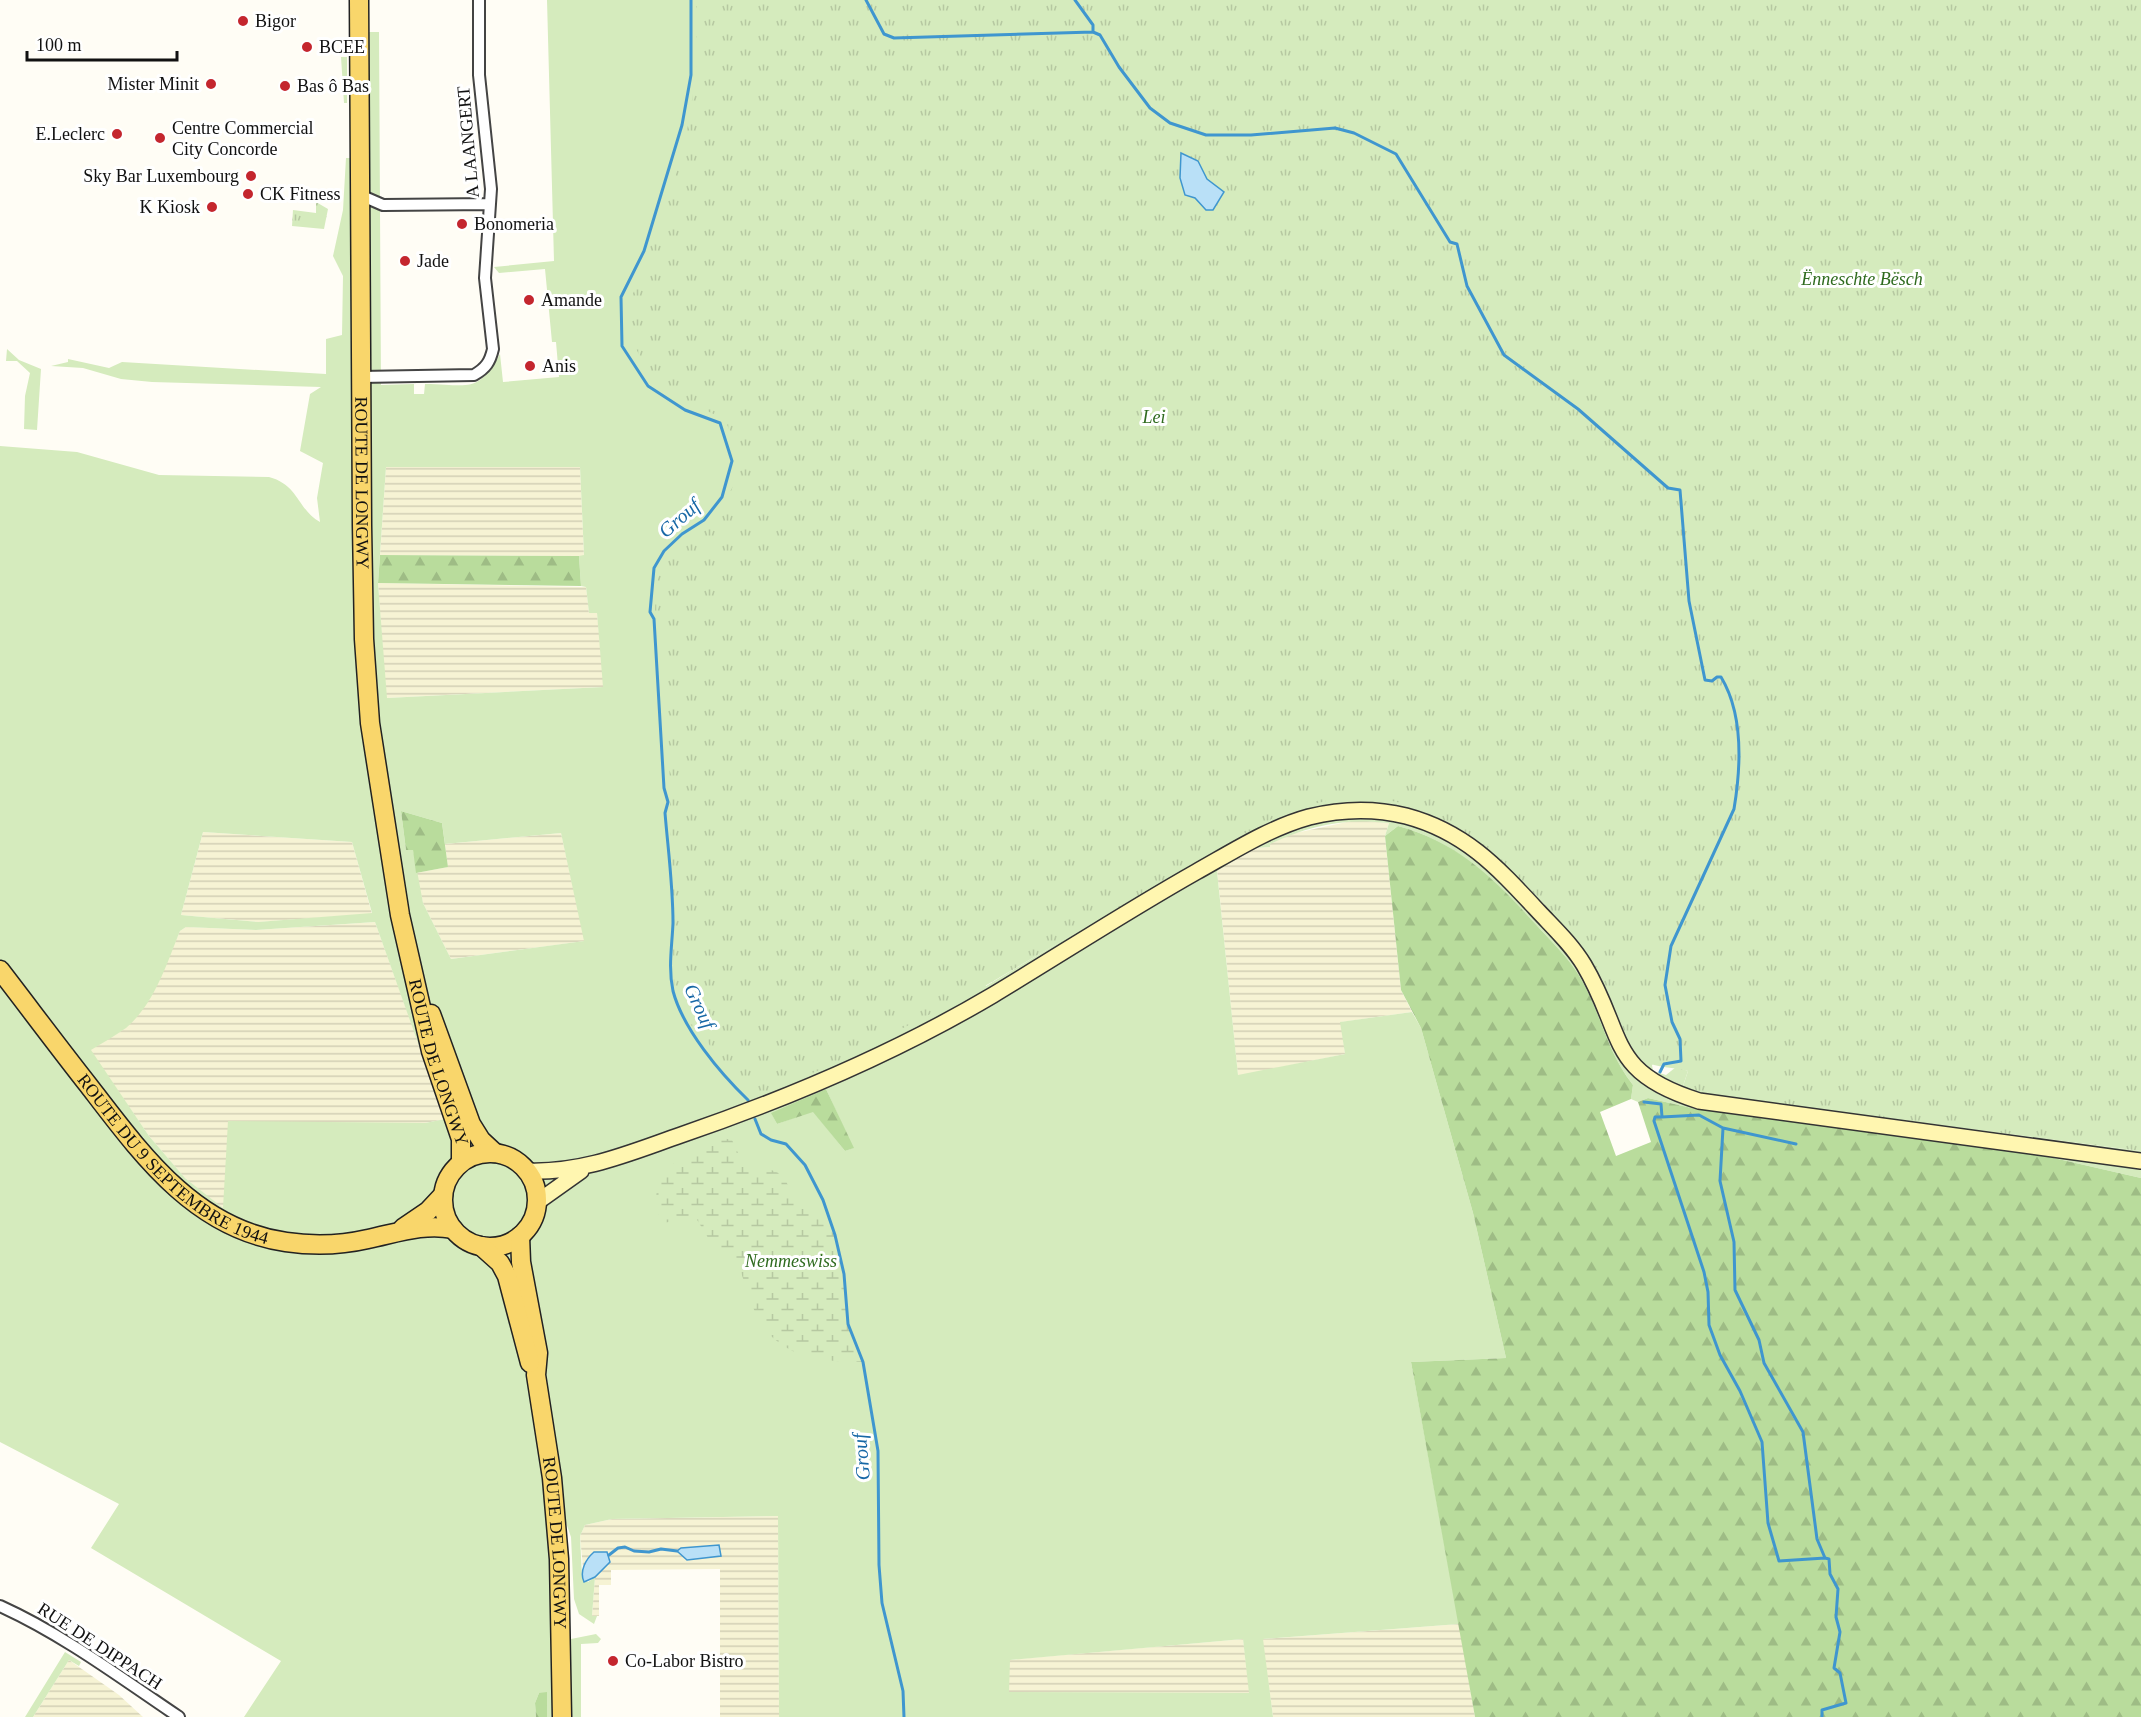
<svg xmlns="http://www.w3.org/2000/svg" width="2141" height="1717" font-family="Georgia,serif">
  <defs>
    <pattern id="farmland-rules" width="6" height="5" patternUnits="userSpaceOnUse" patternTransform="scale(1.5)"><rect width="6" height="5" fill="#f6f3d4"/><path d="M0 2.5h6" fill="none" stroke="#d2cfb5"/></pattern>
    <pattern id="forest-firs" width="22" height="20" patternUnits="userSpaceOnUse" patternTransform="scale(1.5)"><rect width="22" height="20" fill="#b9dc9c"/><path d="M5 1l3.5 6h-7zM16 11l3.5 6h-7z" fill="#9ebc85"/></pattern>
    <pattern id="wetland-marsh" width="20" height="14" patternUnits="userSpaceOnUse" patternTransform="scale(1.5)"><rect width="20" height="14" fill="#d5ebbd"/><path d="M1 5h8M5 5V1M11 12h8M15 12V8" fill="none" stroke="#b6c8a1"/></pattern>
    <pattern id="park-tufts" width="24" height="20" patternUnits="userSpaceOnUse" patternTransform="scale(1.5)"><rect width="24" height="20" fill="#d5ebbd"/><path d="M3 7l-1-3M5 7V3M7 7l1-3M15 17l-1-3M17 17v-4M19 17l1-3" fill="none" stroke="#b6c8a1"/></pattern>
  </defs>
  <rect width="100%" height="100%" fill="#fffdf5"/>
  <!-- farmland -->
  <path fill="url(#farmland-rules)" d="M 386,467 L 580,467 L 584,556 L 380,555 Z
    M 378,583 L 586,587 L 589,613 L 597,612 L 604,687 L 386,698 Z
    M 1356,820 L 1389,823 L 1385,836 L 1401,990 L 1412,1012 L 1341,1022 L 1345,1054 L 1238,1076 L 1217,870 L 1255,848 L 1270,847 L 1269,844 L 1291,834 Z
    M 203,832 L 352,842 L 372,914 L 258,922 L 181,915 Z
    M 561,833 L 585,941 L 451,959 L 423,903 L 416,873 L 448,867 L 445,844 Z
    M 375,922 L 446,1119 L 425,1123 L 223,1209 L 185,1178 L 149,1136 L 90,1050 L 124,1029 L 149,1000 L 180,931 L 186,927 L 256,930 Z
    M 778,1516 L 779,1717 L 720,1717 L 720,1569 L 611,1570 L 611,1585 L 599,1585 L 599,1616 L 592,1616 L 595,1577 L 610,1562 L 587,1558 L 583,1568 L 580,1536 L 585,1525 L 612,1519 Z
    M 1459,1624 L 1475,1717 L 1273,1717 L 1262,1639 Z
    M 1243,1639 L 1250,1693 L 1009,1693 L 1009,1660 Z
    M 69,1660 L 119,1695 L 143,1717 L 33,1717 Z"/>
  <!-- grass -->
  <path fill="#d5ebbd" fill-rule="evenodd" d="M 547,0 L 729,0 L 714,166 L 718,262 L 732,355 L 746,394 L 823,366 L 867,550 L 727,586 L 736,633 L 700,642 L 710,769 L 763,955 L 954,900 L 986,986 L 1210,852 L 1199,821 L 1120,514 L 997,194 L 857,224 L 824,0 L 1064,0 L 1107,56 L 1074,74 L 1018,88 L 1011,100 L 1026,139 L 1057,169 L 1087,239 L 1110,256 L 1137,287 L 1146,282 L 1116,208 L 1076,185 L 1089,152 L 1088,137 L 1065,144 L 1039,124 L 1031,99 L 1082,85 L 1119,67 L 1164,111 L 1206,135 L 1229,119 L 1251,135 L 1329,133 L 1349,157 L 1383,151 L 1404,167 L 1450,242 L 1443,257 L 1467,286 L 1481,320 L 1497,331 L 1504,355 L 1526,381 L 1552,389 L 1559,406 L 1578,409 L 1588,431 L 1668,488 L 1680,490 C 1674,559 1685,622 1703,688 L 1728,690 C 1739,730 1741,768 1734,809 L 1671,946 L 1662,1021 L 1664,1038 L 1680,1039 L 1672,1063 L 1657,1060 L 1652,1065 L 1653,1071 L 1666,1075 L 1676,1067 L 1688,1071 L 1682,1089 L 1691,1093 L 2141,1151 L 2141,1178 L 2045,1156 L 1696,1109 L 1648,1098 L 1638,1102 L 1631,1099 L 1633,1085 C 1608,1053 1603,1021 1585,986 C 1574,964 1557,947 1540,929 C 1498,884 1459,842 1398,826 L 1385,836 L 1389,823 C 1343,818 1311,825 1270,844 L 1270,847 L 1255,848 L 1217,871 L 1238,1075 L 1345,1054 L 1340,1022 L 1412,1012 L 1421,1028 L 1473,1213 L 1506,1358 L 1411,1362 L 1459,1624 L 1263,1639 L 1273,1717 L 779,1717 L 778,1516 L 612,1519 L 585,1525 L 580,1536 L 582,1577 L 588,1582 L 595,1577 L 592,1616 L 597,1616 L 594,1624 L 579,1614 L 574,1599 L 571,1537 L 552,1482 L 559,1559 L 561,1641 L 596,1634 L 601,1639 L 598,1643 L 581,1644 L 581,1717 L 547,1717 L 546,1693 L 539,1693 L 535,1703 L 536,1717 L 244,1717 L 281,1661 L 91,1548 L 119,1504 L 0,1442 L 0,446 L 77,452 L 159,475 L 269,477 C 299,485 297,509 320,522 L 317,498 L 323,463 L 300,451 L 310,394 L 321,387 L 152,382 L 121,379 L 83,368 L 51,366 L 68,362 L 68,359 L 109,368 L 122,362 L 326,374 L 326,339 L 342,335 L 343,276 L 333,256 L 343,210 L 346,158 L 360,158 L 359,32 L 379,32 L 381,385 L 414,384 L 414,394 L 424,394 L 425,384 C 468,384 477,395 500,354 L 503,382 L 559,377 L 556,342 L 552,342 L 545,269 L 499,273 L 494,267 L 554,261 ZM 1181,153 L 1198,161 L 1207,179 L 1224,191 L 1214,210 L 1206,210 L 1195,198 L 1185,195 L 1180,178 ZM 1479,442 L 1473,469 L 1480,497 L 1523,500 L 1523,488 L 1592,488 L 1613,474 C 1644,488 1655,495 1660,530 L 1616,545 L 1603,540 L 1580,503 L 1546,501 L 1583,600 L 1608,695 L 1616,799 L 1648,821 L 1630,863 L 1617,919 L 1633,1040 L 1629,1042 L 1588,958 L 1570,936 L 1492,853 L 1473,837 L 1424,810 L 1429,798 L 1495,787 L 1519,789 L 1513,720 L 1455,446 ZM 386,467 L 580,467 L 584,555 L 579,556 L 581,586 L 586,587 L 589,613 L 597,613 L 603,687 L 387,698 L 378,583 ZM 401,811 L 442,823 L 445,844 L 561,833 L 584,941 L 451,959 L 423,903 L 413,849 L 406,850 ZM 203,832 L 352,842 L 372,913 L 258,922 L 181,915 ZM 375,922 L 445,1119 L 425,1123 L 228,1121 L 223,1208 L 185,1178 L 149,1136 L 91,1050 C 102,1043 115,1036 126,1028 C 155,1003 166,965 180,931 L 186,927 L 256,930 ZM 826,1089 L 853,1148 L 845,1151 L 813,1111 L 777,1124 L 772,1114 ZM 1243,1639 L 1249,1693 L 1009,1692 L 1010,1660 Z
    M 341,57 L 347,57 L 347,103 L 344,103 Z
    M 7,349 L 19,360 L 41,369 L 37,430 L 24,429 L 25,396 L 30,373 L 17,361 L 6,361 Z
    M 65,1652 L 81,1662 L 79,1666 L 69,1660 L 33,1717 L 25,1717 Z"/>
  <!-- forest -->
  <path fill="url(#forest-firs)" d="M 380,555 L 579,556 L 581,586 L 378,583 Z
    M 401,811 L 442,823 L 448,867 L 416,873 L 413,850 L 406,850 Z
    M 1398,826 C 1461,843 1497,882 1540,929 C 1557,947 1574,964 1585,986 C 1603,1021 1608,1053 1633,1085 L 1631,1099 L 1600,1112 L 1616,1156 L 1651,1142 L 1638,1102 L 1648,1098 L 1696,1109 L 2045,1156 L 2141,1178 L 2141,1717 L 1475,1717 L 1411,1362 L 1506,1358 L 1473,1213 L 1421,1028 L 1401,990 L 1385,836 Z
    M 826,1089 L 854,1148 L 845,1151 L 813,1112 L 777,1124 L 771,1113 Z
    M 547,1692 L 547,1717 L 536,1717 L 535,1703 L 539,1693 Z"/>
  <!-- wetland -->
  <path fill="url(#wetland-marsh)" d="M 722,1138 L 732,1140 L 746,1170 L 751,1172 L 769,1169 L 781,1174 L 797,1199 L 835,1235 L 844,1274 L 848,1324 L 863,1362 C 824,1361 793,1361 764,1329 C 755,1320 741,1270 735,1255 L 713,1246 L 696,1218 L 690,1216 L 661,1224 C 660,1216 655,1204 656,1197 C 660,1160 694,1151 722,1138 Z"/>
  <!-- park -->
  <path fill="url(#park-tufts)" d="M 696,0 L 2141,0 L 2141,1151 L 1691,1093 L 1682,1089 L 1688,1071 C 1675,1067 1656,1068 1644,1061 C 1620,1045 1615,1005 1601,982 C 1555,905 1460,802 1366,797 C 1330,796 1297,808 1265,822 L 985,986 L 831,1065 L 750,1100 L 720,1066 L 703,1032 L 697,1031 L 688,1022 L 685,1004 L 674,993 L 669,747 L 661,649 L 666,625 L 655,612 L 656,582 L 668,554 L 712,520 L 734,485 L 739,456 L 725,419 L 655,388 L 631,338 L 624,313 L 648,261 L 649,248 L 657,238 L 685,143 L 697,69 Z
    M 316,202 L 328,209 L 324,229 L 292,226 L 293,210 L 316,213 Z"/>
  <!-- water -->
  <path fill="#b9e0f7" stroke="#3f96cf" stroke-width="1.5" d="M 1181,153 L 1198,161 L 1207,179 L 1224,192 L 1213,210 L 1206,210 L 1195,198 L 1185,195 L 1180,178 Z
    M 719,1545 L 721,1556 L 687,1560 L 677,1551 L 681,1548 Z
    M 594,1552 L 607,1552 L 610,1562 L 595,1577 L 584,1582 C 579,1571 586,1559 594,1552 Z"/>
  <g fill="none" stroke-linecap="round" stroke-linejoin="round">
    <!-- stream -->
    <path stroke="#3f96cf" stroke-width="3" d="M 691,0 L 691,75 L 682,125 L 644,251 L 621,297 L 622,346 L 648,386 L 685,410 L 720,423 L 732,461 L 722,497 L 704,520 L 682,534 L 664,551 L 654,568 L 650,612 L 654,619 L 664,788 L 668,802 L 665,813 C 668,849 673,886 673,923 C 672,947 668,967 673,991 C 683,1029 720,1073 748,1100
      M 866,0 L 884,34 L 894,38 L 1093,32 L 1100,35 L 1119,67 L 1150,108 L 1170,123 L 1206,135 L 1251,135 L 1335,128 L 1354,133 L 1396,154 L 1450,242 L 1457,244 L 1467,286 L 1504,355 L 1578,409 L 1668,488 L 1680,490 L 1689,601 L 1705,680 L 1712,681 L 1717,677 L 1721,677 C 1744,715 1741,767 1734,809 L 1671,946 L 1665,985 L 1672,1022 L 1680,1039 L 1681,1061 L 1664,1064 L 1660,1072
      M 1075,0 L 1093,25 L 1093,32
      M 1644,1102 L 1661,1104 L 1662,1117 L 1655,1117 L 1654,1121 L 1704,1272 L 1708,1292 L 1709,1325 L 1720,1355 L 1740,1391 L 1762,1442 L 1768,1523 L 1779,1561 L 1825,1558
      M 1662,1117 L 1699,1115 L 1723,1128 L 1720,1181 L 1734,1242 L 1735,1290 L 1759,1340 L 1764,1363 L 1803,1432 L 1817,1539 L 1825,1558 L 1829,1559 L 1830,1574 L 1838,1589 L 1836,1617 L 1840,1632 L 1834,1668 L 1840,1673 L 1846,1703 L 1822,1710 L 1822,1717
      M 755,1119 L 761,1134 L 771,1140 L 786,1144 L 805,1165 L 823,1200 L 835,1235 L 844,1274 L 848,1324 L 863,1362 L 878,1451 L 879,1565 L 882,1603 L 903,1691 L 904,1717
      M 1723,1128 L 1796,1144
      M 609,1555 L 618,1548 L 625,1547 L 634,1551 L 649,1552 L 661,1549 L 677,1551"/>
    <!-- street casing -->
    <g stroke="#444" stroke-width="14">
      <path id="street" d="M 360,195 L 383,205 L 490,204
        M 361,377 L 474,375 C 486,368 490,362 493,349 L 485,278 L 491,189 L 479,75 L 479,0
        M 0,1606 C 64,1635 121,1678 179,1717"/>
    </g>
    <!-- secondary casing -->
    <g stroke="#333" stroke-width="18">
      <path id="secondary" d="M 527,1171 C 584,1173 629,1153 681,1135 C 789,1098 895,1053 993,995 C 1061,954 1127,911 1196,872 C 1232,852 1269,828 1309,817 C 1341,809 1374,808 1406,816 C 1466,832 1498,868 1539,912 C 1555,929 1572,945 1584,965 C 1626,1036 1606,1072 1699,1101 L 2141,1161
        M 536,1203 L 581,1171"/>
    </g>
    <!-- primary casing -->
    <g stroke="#222" stroke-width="21">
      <g id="primary">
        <path id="s1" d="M 359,0 L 362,525 L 364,639 L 370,723 L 400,915 L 431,1051 L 461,1139 L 461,1162"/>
        <path id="s2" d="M 0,970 C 30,1009 59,1048 89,1086 C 142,1155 195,1229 286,1242 C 313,1246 342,1245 368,1239 C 397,1233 424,1223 453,1229"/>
        <path d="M 431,1014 L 471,1124 L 481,1140 L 495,1153"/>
        <circle cx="490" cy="1200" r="47"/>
        <path d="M 403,1228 L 428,1211 L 443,1195"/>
        <path id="s3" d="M 520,1236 L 521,1262 L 538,1353 L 536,1375 L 552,1478 L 559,1559 L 562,1717"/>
        <path d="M 481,1246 L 500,1263 L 507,1276 L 530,1363"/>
      </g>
    </g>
    <!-- street -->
    <use href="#street" stroke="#fff" stroke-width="10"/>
    <!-- secondary -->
    <use href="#secondary" stroke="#fff6b0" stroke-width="15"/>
    <!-- primary -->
    <use href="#primary" stroke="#f9d66b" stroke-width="18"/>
  </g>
  <!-- markers -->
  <g fill="#c4262e" stroke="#fff" stroke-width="2">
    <circle cx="243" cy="21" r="6"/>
    <circle cx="307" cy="47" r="6"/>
    <circle cx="211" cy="84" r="6"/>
    <circle cx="285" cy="86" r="6"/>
    <circle cx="117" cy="134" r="6"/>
    <circle cx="160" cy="138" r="6"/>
    <circle cx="251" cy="176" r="6"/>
    <circle cx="248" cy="194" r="6"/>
    <circle cx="212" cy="207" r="6"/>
    <circle cx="462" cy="224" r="6"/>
    <circle cx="405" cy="261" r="6"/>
    <circle cx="529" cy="300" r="6"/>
    <circle cx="530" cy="366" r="6"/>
    <circle cx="613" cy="1661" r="6"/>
  </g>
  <g text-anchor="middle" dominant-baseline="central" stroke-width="6" stroke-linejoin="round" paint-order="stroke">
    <!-- poi labels -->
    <g font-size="18" fill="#111" stroke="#fff" text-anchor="start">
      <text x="255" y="21">Bigor</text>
      <text x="319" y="47">BCEE</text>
      <text x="199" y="84" text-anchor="end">Mister Minit</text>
      <text x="297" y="86">Bas ô Bas</text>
      <text x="172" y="128">Centre Commercial<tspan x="172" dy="21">City Concorde</tspan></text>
      <text x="105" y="134" text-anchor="end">E.Leclerc</text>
      <text x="239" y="176" text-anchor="end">Sky Bar Luxembourg</text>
      <text x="260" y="194">CK Fitness</text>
      <text x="200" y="207" text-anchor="end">K Kiosk</text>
      <text x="474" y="224">Bonomeria</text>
      <text x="417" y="261">Jade</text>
      <text x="541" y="300">Amande</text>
      <text x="542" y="366">Anis</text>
      <text x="625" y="1661">Co-Labor Bistro</text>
    </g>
    <!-- street labels -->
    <g font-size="18" fill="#111" stroke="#fff">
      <text transform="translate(468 142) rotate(-95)">A LAANGERT</text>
      <text stroke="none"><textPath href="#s1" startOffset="483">ROUTE DE LONGWY</textPath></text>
      <text stroke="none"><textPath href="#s1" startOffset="1070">ROUTE DE LONGWY</textPath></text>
      <text stroke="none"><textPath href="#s2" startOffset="260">ROUTE DU 9 SEPTEMBRE 1944</textPath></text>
      <text stroke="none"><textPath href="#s3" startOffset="310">ROUTE DE LONGWY</textPath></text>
      <text transform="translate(100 1646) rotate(33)">RUE DE DIPPACH</text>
    </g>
    <!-- park labels -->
    <g font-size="18" font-style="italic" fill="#2f6b1f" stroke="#fff">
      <text x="1862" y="279">Ënneschte Bësch</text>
      <text x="1154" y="417">Lei</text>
      <text x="791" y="1261">Nemmeswiss</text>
    </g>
    <!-- water labels -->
    <g font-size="20" font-style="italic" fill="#1768a6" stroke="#fff">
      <text transform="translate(679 518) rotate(-41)">Grouf</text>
      <text transform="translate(700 1006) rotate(65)">Grouf</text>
      <text transform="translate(861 1457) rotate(-95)">Grouf</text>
    </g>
  </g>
  <!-- scale -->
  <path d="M27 51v9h150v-9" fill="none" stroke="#111111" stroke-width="3"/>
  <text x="36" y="51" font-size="18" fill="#111111" stroke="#ffffff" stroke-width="4.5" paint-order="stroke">100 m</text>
</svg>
